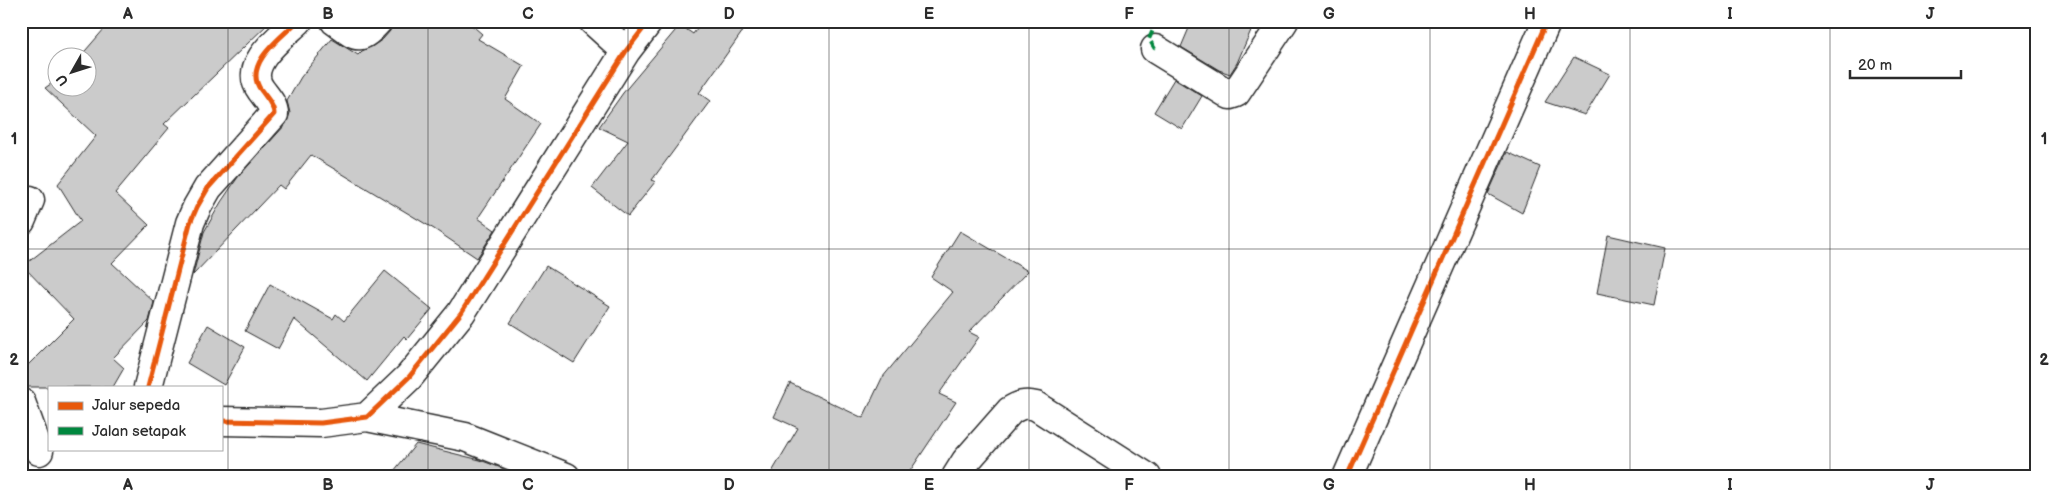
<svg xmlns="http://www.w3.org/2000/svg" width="2058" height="498" font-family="'Balsamiq Sans',sans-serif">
  <rect width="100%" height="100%" fill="#fff"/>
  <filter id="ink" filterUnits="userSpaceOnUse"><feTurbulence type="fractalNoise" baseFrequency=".02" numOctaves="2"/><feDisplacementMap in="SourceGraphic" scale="10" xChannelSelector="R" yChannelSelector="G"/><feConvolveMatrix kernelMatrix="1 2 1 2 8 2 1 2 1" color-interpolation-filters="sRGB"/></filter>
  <g filter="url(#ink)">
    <!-- building -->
    <path fill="#cbcbcb" stroke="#2b2b2b" d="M 111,21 L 271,21 L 164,124 L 169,128 L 115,193 L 149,225 L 112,263 L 154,302 L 149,321 L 113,358 L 124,368 L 113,387 L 21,387 L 21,372 L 74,319 L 23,266 L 81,221 L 58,184 L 96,136 L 45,88 L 58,79 L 58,88 L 88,88 L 88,58 L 79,58 Z
      M 393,21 L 467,21 L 482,34 L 478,39 L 524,66 L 505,99 L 541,124 L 478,218 L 495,230 L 477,258 L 434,229 L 311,155 L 284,189 L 279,185 L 193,275 L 204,232 L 221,202 L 238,177 L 286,124 L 290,113 L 287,101 L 301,77 L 332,39 L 358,55 L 362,51 L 373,46 L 383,39 L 390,31 Z
      M 702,21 L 750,21 L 699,93 L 710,101 L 652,180 L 655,182 L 628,216 L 592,188 L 628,141 L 599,127 L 623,93 L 680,25 L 693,34 Z
      M 1192,21 L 1255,21 L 1237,63 L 1230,74 L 1219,70 L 1181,47 Z
      M 1574,57 L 1610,74 L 1585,115 L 1545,102 Z
      M 1174,79 L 1202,96 L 1182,129 L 1154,112 Z
      M 1507,152 L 1540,167 L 1522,213 L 1488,194 Z
      M 960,231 L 1028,271 L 969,332 L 979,337 L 939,394 L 956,402 L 906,477 L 769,477 L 798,428 L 774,417 L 790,383 L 863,418 L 882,378 L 953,292 L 931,277 Z
      M 1608,235 L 1665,248 L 1654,305 L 1597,293 Z
      M 546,266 L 610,306 L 574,363 L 510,323 Z
      M 385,271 L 432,309 L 407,339 L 404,336 L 367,381 L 294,319 L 278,349 L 245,331 L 270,284 L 333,319 L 336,314 L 344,321 Z
      M 208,325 L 245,347 L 224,385 L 187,363 Z
      M 416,444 L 480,460 L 504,469 L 503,477 L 389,477 Z"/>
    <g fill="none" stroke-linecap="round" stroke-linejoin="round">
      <!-- street casing -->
      <g stroke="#2b2b2b" stroke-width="31">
        <path id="street" d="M 335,21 C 357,37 358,43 378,21
          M 593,21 L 626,51
          M 1155,49 L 1230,95 L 1236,93 L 1284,21
          M 21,221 L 30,200
          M 148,387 L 190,223 L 197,207 L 208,188 L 274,114 C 274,105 266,97 261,90 C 242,65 281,37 298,21
          M 21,402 L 39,451
          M 367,417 L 465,437 L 566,477
          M 221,421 L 321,423 L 367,417 L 409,377 L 461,313 L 626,51 L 649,21
          M 956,477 L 966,461 L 1010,411 C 1019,405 1025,403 1036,406 L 1147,477
          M 1347,477 L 1547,21"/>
      </g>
      <!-- street -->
      <use href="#street" stroke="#fff" stroke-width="28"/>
      <!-- quiet -->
      <path stroke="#00873e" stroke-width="4" stroke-dasharray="8 4" stroke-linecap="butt" d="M 1155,49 L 1149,39 L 1157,21"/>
      <!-- cycleway casing -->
      <g stroke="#fff" stroke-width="8">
        <path id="cycleway" d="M 148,387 L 190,223 L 197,207 L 208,188 L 274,114 C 274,105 266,97 261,90 C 242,65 281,37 298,21
          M 221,421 L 321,423 L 367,417 L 409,377 L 461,313 L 626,51 L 649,21
          M 1347,477 L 1547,21"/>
      </g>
      <!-- cycleway -->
      <use href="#cycleway" stroke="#e8590c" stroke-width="5"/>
    </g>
  </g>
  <!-- grid -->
  <path fill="none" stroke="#2b2b2b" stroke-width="1" stroke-opacity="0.55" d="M 228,21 L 228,477M 428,21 L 428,477M 628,21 L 628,477M 829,21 L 829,477M 1029,21 L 1029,477M 1229,21 L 1229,477M 1430,21 L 1430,477M 1630,21 L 1630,477M 1830,21 L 1830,477M 21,249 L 2037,249"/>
  <!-- margin -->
  <rect width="2058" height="498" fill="none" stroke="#fff" stroke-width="55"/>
  <!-- legend -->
  <rect x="48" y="386" width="175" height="65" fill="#ffffff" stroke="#aaaaaa"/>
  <rect x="58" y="402" width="25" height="8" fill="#e8590c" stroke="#aaaaaa"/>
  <text x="92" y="410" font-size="15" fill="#2b2b2b">Jalur sepeda</text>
  <rect x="58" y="427" width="25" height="8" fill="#00873e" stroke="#aaaaaa"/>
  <text x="92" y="436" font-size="15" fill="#2b2b2b">Jalan setapak</text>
  <!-- north arrow -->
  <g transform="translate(72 72) rotate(231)"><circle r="24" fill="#ffffff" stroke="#aaaaaa"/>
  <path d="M0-4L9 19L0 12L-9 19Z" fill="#2b2b2b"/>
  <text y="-8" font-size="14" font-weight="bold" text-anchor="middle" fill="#2b2b2b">U</text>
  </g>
  <!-- scale -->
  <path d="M1850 70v8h111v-8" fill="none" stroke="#2b2b2b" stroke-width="2.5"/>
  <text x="1858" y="70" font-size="15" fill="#2b2b2b" stroke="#ffffff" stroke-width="4" paint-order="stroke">20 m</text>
  <rect x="28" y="28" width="2002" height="442" fill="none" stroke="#2b2b2b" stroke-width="2"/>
  <g font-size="16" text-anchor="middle" font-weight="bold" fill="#2b2b2b">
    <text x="128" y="19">A</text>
    <text x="328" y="19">B</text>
    <text x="528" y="19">C</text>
    <text x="729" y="19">D</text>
    <text x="929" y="19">E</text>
    <text x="1129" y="19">F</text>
    <text x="1329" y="19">G</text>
    <text x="1530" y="19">H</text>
    <text x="1730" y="19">I</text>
    <text x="1930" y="19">J</text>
    <text x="14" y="144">1</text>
    <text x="2044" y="144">1</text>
    <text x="14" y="365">2</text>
    <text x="2044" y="365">2</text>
    <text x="128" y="490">A</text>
    <text x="328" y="490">B</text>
    <text x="528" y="490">C</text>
    <text x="729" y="490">D</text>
    <text x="929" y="490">E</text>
    <text x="1129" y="490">F</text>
    <text x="1329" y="490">G</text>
    <text x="1530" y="490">H</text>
    <text x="1730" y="490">I</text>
    <text x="1930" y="490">J</text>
  </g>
</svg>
